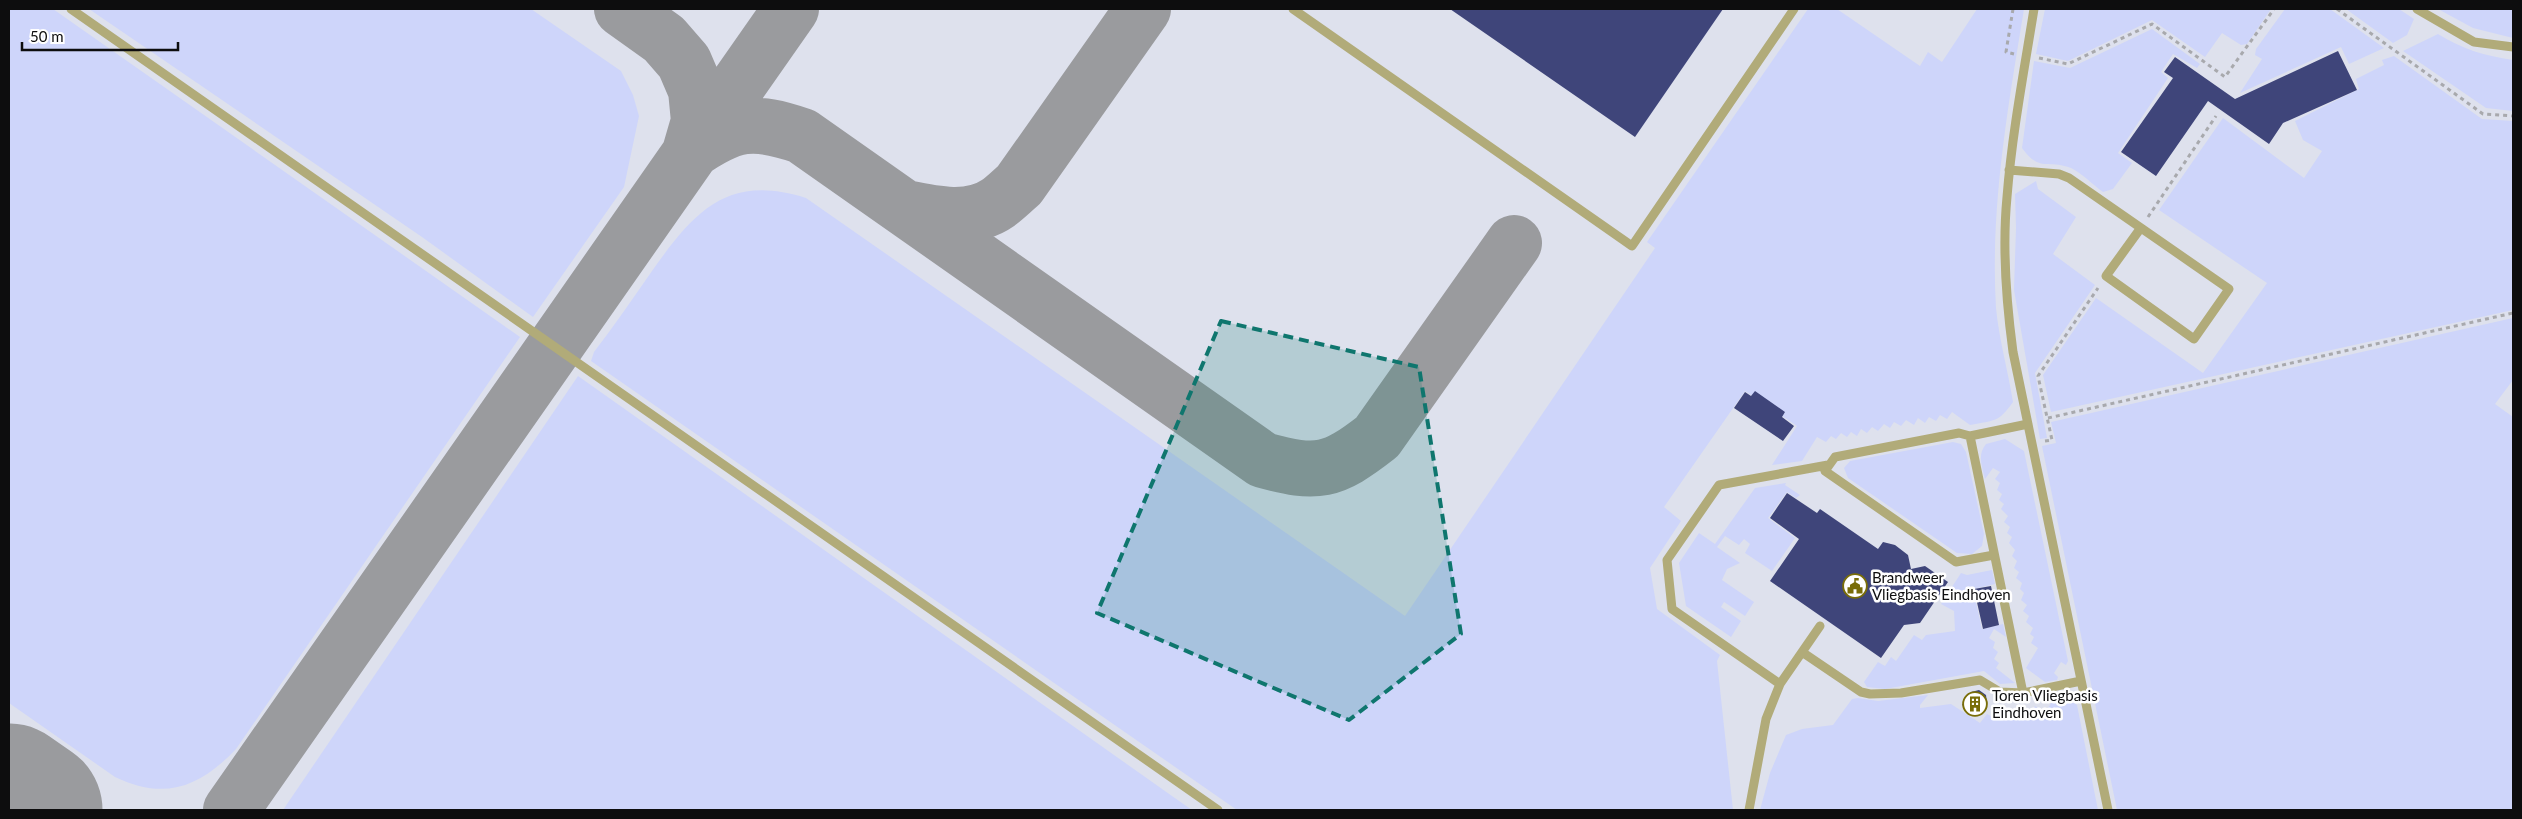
<svg xmlns="http://www.w3.org/2000/svg" width="2522" height="819" font-family="Lato,sans-serif">
  <rect width="100%" height="100%" fill="#f0f1f6"/>
  <!-- built -->
  <path fill="#dee1ed" d="M 9,9 L 2513,9 L 2513,810 L 9,810 Z"/>
  <!-- green -->
  <path fill="#ced5fa" d="M 9,9 L 53,9 L 520,337 L 236,749 C 200,787 165,801 115,777 L 9,703 Z
    M 89,9 L 531,9 L 621,71 L 633,95 L 639,116 L 624,187 L 533,317 L 422,237 Z
    M 1808,9 L 1837,9 L 1920,66 L 1928,52 L 1942,62 L 1977,9 L 2024,9 C 2008,107 1990,208 1996,308 C 1999,339 2008,371 2013,402 C 1998,423 1995,420 1970,425 L 1952,412 L 1947,419 L 1940,415 L 1936,421 L 1929,417 L 1925,423 L 1918,418 L 1914,425 L 1906,420 L 1901,426 L 1894,422 L 1890,428 L 1884,424 L 1878,431 L 1872,427 L 1867,433 L 1861,429 L 1857,436 L 1851,432 L 1847,437 L 1841,433 L 1836,439 L 1831,436 L 1826,442 L 1817,437 L 1802,461 L 1772,465 L 1797,426 L 1745,391 L 1664,507 L 1681,521 L 1650,568 L 1657,609 L 1720,655 L 1717,661 L 1733,810 L 1237,810 L 591,361 L 594,352 C 614,326 633,298 652,271 C 694,212 727,173 806,198 L 1405,616 L 1655,248 L 1647,242 Z
    M 2045,9 L 2271,9 L 2247,44 L 2241,45 L 2222,33 L 2205,57 L 2152,20 L 2068,61 L 2036,54 Z
    M 2285,9 L 2330,9 L 2384,48 L 2349,64 L 2341,47 L 2240,93 L 2262,59 L 2255,55 L 2256,49 Z
    M 2346,9 L 2399,9 L 2414,19 L 2407,35 L 2393,43 Z
    M 2438,9 L 2513,9 L 2513,38 L 2473,28 Z
    M 2152,29 L 2200,64 L 2197,68 L 2173,54 L 2161,72 L 2168,78 L 2118,153 L 2132,163 L 2113,189 L 2103,192 C 2093,185 2082,173 2071,168 C 2047,159 2040,173 2022,148 L 2034,61 L 2070,68 Z
    M 2438,34 C 2462,49 2485,56 2513,60 L 2513,111 L 2486,108 L 2403,51 Z
    M 2394,56 L 2482,119 L 2513,121 L 2513,310 L 2051,412 L 2043,375 L 2096,298 L 2203,373 L 2267,283 L 2159,210 L 2223,118 L 2304,178 L 2322,151 L 2303,140 L 2295,121 L 2359,89 L 2356,79 L 2384,65 L 2382,60 Z
    M 2036,181 L 2038,189 L 2076,217 L 2053,254 L 2095,285 L 2035,373 L 2047,438 L 2040,439 L 2014,290 L 2016,228 L 2015,194 Z
    M 2513,318 L 2513,380 L 2495,404 L 2513,417 L 2513,810 L 2117,810 L 2042,446 L 2056,443 L 2051,422 Z
    M 578,376 L 1172,796 L 1192,810 L 283,810 Z
    M 2005,439 L 2024,451 L 2068,661 L 2066,665 L 2061,662 L 2054,673 L 2058,677 L 2057,680 L 2045,682 L 2026,668 L 2038,648 L 2031,643 L 2034,637 L 2030,634 L 2033,628 L 2026,622 L 2029,616 L 2023,611 L 2027,605 L 2021,600 L 2024,593 L 2020,589 L 2022,583 L 2016,578 L 2019,572 L 2014,568 L 2017,561 L 2012,556 L 2015,550 L 2009,543 L 2012,537 L 2007,533 L 2010,527 L 2004,522 L 2008,516 L 2001,509 L 2004,504 L 1999,500 L 2002,494 L 1997,490 L 2000,483 L 1995,479 L 2000,472 L 1993,468 L 1985,479 C 1982,466 1977,455 1986,444 Z
    M 1953,442 L 1961,444 L 1966,452 L 1984,534 L 1982,546 L 1972,554 L 1957,553 L 1848,478 L 1844,468 L 1850,461 Z
    M 1786,483 L 1785,485 L 1800,495 L 1796,498 L 1787,492 L 1768,518 L 1795,538 L 1772,571 L 1745,553 L 1750,544 L 1744,539 L 1739,545 L 1725,536 L 1717,547 L 1740,563 L 1727,569 L 1722,580 L 1754,602 L 1745,616 L 1724,602 L 1721,607 L 1741,621 L 1731,637 L 1686,606 L 1679,563 L 1699,533 L 1715,544 L 1755,488 Z
    M 1992,570 L 1995,584 L 1973,589 L 1982,629 L 2003,624 L 2006,637 L 1994,629 L 1989,638 L 1995,642 L 1993,648 L 1998,652 L 1994,659 L 1999,663 L 1996,668 L 2015,683 L 2000,684 L 1984,671 L 1885,689 L 1867,687 L 1864,682 L 1878,662 L 1885,666 L 1891,657 L 1896,661 L 1914,635 L 1922,640 L 1926,635 L 1955,631 L 1954,611 L 1941,604 L 1961,573 L 1967,575 Z
    M 2058,692 L 2077,705 L 2098,810 L 1760,810 L 1770,773 L 1786,735 L 1802,729 L 1833,725 L 1852,699 L 1858,698 L 1878,701 L 1928,695 L 1920,705 L 1920,708 L 1951,704 L 1980,723 L 1987,714 L 1996,719 L 2003,711 L 2008,715 L 2014,709 L 2019,714 L 2024,708 L 2031,713 L 2035,706 L 2045,713 Z"/>
  <g fill="none" stroke-linecap="round" stroke-linejoin="round">
    <!-- taxiway -->
    <path stroke="#9a9b9e" stroke-width="56" d="M 622,9 L 664,39 L 684,62 L 696,90 L 699,121 L 690,152
      M 690,152 C 733,122 753,119 802,136 L 1263,460 C 1318,475 1332,472 1377,437 L 1514,243
      M 905,208 C 934,214 971,222 998,203 C 1005,198 1012,191 1019,185 L 1143,9
      M 231,810 L 791,9"/>
    <!-- runway -->
    <path stroke="#9a9b9e" stroke-width="141" d="M 9,794 L 32,810"/>
  </g>
  <!-- building -->
  <path fill="#3f457a" d="M 1450,9 L 1723,9 L 1635,137 Z
    M 2338,51 L 2357,90 L 2283,123 L 2269,144 L 2208,101 L 2156,176 L 2121,152 L 2173,78 L 2164,72 L 2175,57 L 2235,99 Z
    M 1755,391 L 1785,412 L 1782,417 L 1794,426 L 1783,441 L 1734,408 L 1745,392 L 1751,396 Z
    M 1787,493 L 1817,513 L 1820,509 L 1878,549 L 1883,542 L 1895,545 L 1908,555 L 1911,569 L 1925,566 L 1948,582 L 1920,623 L 1904,625 L 1881,658 L 1770,581 L 1799,539 L 1770,518 Z
    M 1991,586 L 1999,625 L 1983,629 L 1974,589 Z
    M 1979,690 L 1986,695 L 1987,703 L 1978,716 L 1962,705 L 1971,692 Z"/>
  <g fill="none" stroke-linecap="round" stroke-linejoin="round">
    <!-- path -->
    <path stroke="#a8a9ad" stroke-width="3" stroke-dasharray="4 4" stroke-linecap="butt" d="M 2013,9 L 2006,52 L 2014,54
      M 2337,9 L 2483,114 L 2513,116
      M 2039,58 L 2068,64 L 2152,24 L 2225,77 L 2274,9
      M 2148,217 L 2216,116
      M 2048,418 L 2513,313
      M 2045,441 L 2052,440 L 2038,376 L 2098,288"/>
    <!-- service -->
    <path stroke="#b1ab79" stroke-width="9" d="M 71,9 L 1218,810
      M 1293,9 L 1632,246 L 1794,9
      M 2034,9 C 2024,71 2012,134 2007,197 C 2002,249 2006,300 2013,352 L 2108,810
      M 2417,9 L 2474,42 L 2513,47
      M 2009,170 L 2059,174 L 2069,178 L 2229,289 L 2194,339 L 2106,276 L 2140,229
      M 2028,424 L 1970,436 L 2023,693 L 2081,681
      M 1970,436 L 1959,433 L 1835,457 L 1825,471 L 1956,562 L 1994,555
      M 1802,652 L 1861,692 L 1870,694 L 1901,693 L 1980,680 L 2000,692 L 2023,693
      M 1780,684 L 1672,609 L 1667,560 L 1719,485 L 1828,465
      M 1749,810 L 1766,719 L 1780,684 L 1820,626"/>
  </g>
  <!-- marked area -->
  <path fill="#0f766e" fill-opacity="0.2" stroke="#0f766e" stroke-width="4" stroke-dasharray="10 6" stroke-linejoin="round" d="M 1221,321 L 1419,367 L 1461,634 L 1349,720 L 1097,613 Z"/>
  <!-- icons -->
  <defs>
    <g id="civic-ring" transform="scale(1.25)"><circle r="9.5" fill="#fff" stroke="#796d08" stroke-width="1.5"/><path d="M-.6-6.5H3V-4.5H.6V-3L4-1V1h2V6H-6V1h2V-1L-.6-3ZM-1.2 2.5V6h2.4V2.5Z" fill="#796d08"/></g>
    <g id="building-ring" transform="scale(1.25)"><circle r="9.5" fill="#fff" stroke="#796d08" stroke-width="1.5"/><path d="M-4-6H4V6H1V3H-1V6H-4ZM-2.5-4.3h1.7v1.8h-1.7ZM.8-4.3h1.7v1.8H.8ZM-2.5-1h1.7V.8h-1.7ZM.8-1h1.7V.8H.8Z" fill="#796d08"/></g>
  </defs>
  <g fill-rule="evenodd">
    <use href="#civic-ring" x="1855" y="586"/>
    <use href="#building-ring" x="1975" y="704"/>
  </g>
  <g text-anchor="middle" dominant-baseline="central" stroke-width="5" stroke-linejoin="round" paint-order="stroke">
    <!-- poi labels -->
    <g font-size="15" fill="#0d0d0e" stroke="#fff" text-anchor="start">
      <text x="1872" y="577">Brandweer<tspan x="1872" dy="17">Vliegbasis Eindhoven</tspan></text>
      <text x="1992" y="695">Toren Vliegbasis<tspan x="1992" dy="17">Eindhoven</tspan></text>
    </g>
  </g>
  <!-- border -->
  <rect width="2522" height="819" fill="none" stroke="#0d0d0e" stroke-width="20"/>
  <!-- scale -->
  <path d="M22 42v8h156v-8" fill="none" stroke="#0d0d0e" stroke-width="2.5"/>
  <text x="30" y="42" font-size="15" fill="#0d0d0e" stroke="#ffffff" stroke-width="4" paint-order="stroke">50 m</text>
</svg>
